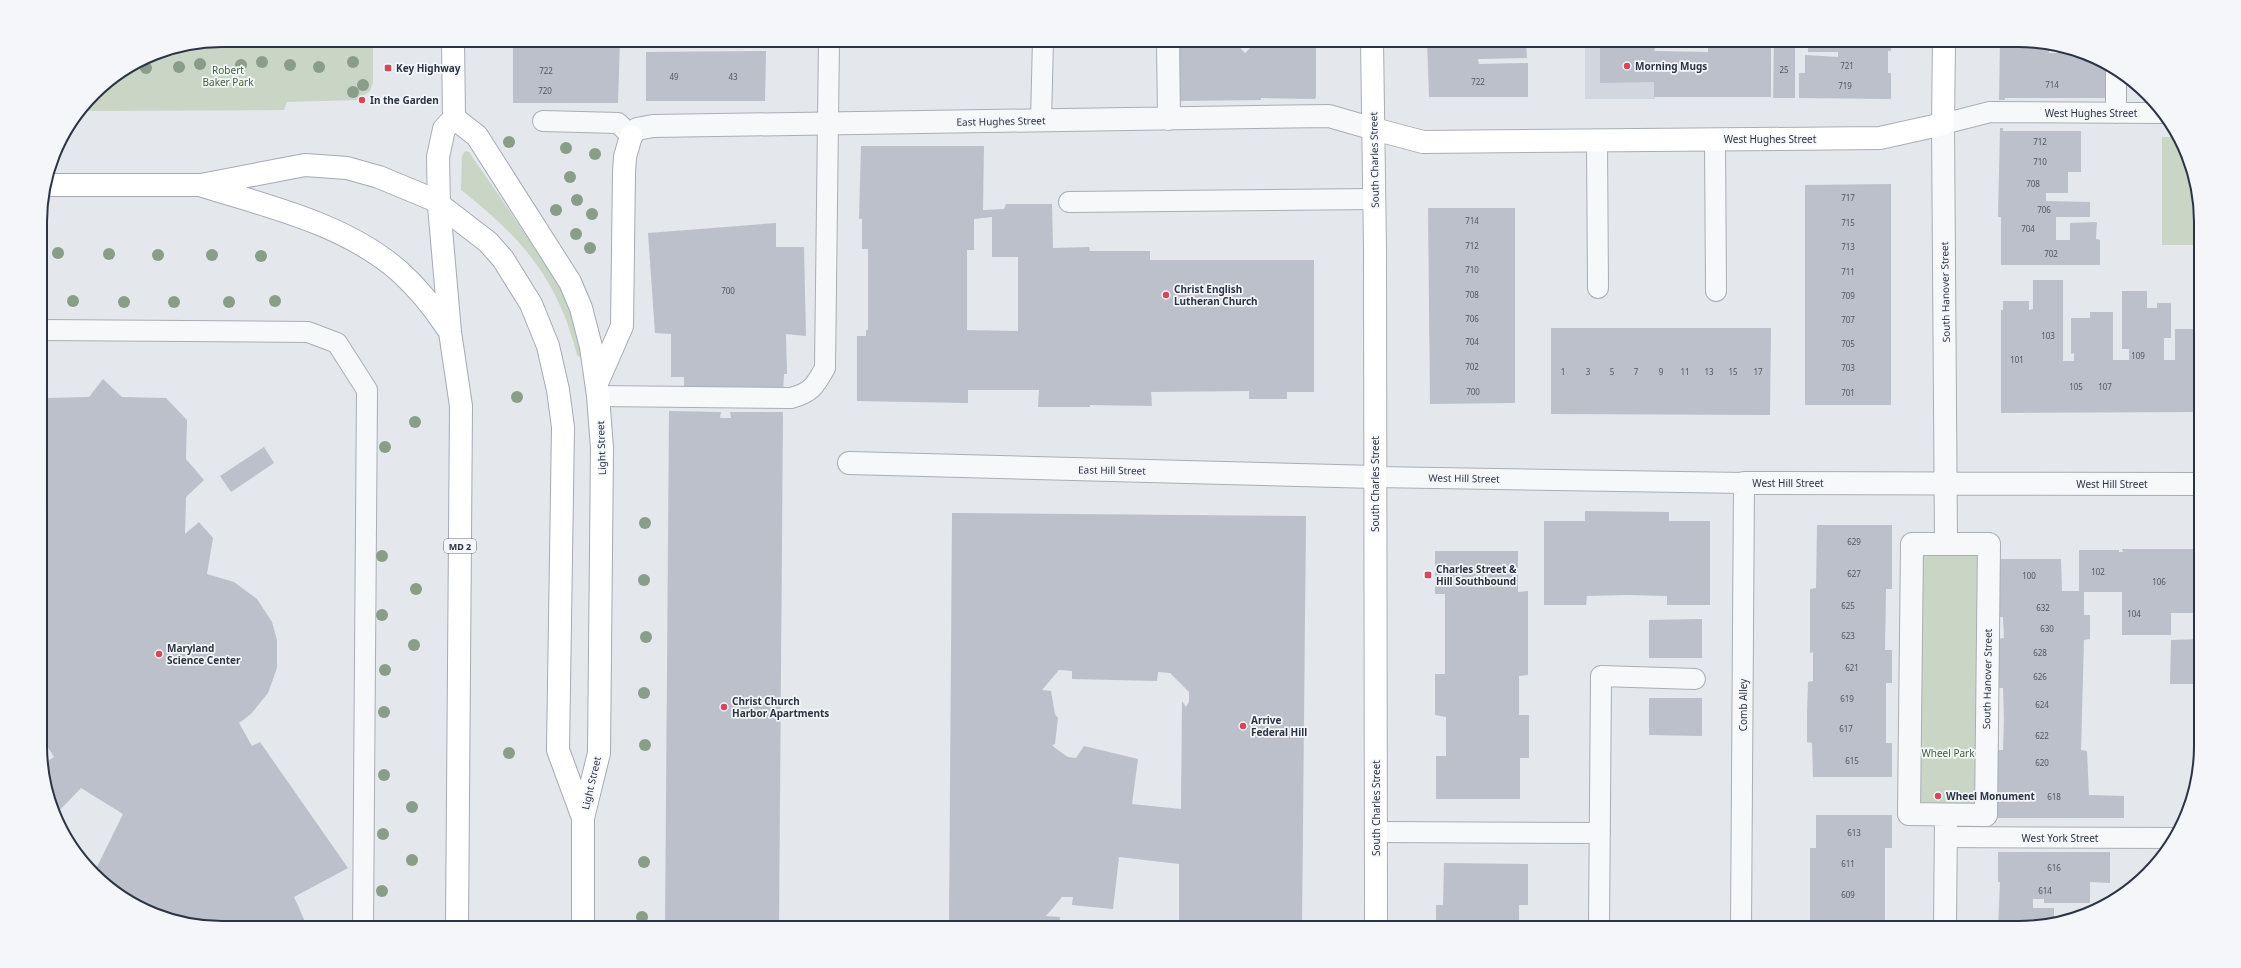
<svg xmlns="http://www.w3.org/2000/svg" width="2241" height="968" font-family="'Noto Sans',sans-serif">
  <rect width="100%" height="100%" fill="#e4e7ec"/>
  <!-- built -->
  <path fill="#d2d6de" d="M 1585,40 L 1655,40 L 1655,99 L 1585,99 Z"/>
  <!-- green -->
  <path fill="#c9d6c5" d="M 222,40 L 373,40 L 373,82 L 370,91 L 357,100 L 287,102 L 284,110 L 82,111 L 102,85 L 152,54 Z
    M 2162,137 L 2178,137 C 2199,173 2199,204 2200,245 L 2162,245 Z
    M 465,151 L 469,152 L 561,286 L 568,300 L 582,356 L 579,357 L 577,355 C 558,279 521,237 461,190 L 462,156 Z
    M 1920,552 L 1980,553 L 1978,806 L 1918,806 Z"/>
  <!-- building -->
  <path fill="#bbc0ca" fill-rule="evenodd" d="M 513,40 L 620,40 L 618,103 L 513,103 Z
    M 1174,40 L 1233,40 L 1245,53 L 1258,40 L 1316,40 L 1316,97 L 1315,99 L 1261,98 L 1261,100 L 1175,101 Z
    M 1427,40 L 1526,40 L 1527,58 L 1478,59 L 1479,64 L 1528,63 L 1528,97 L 1429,97 Z
    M 1600,40 L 1654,40 L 1655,56 L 1655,51 L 1708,52 L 1708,40 L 1771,40 L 1771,97 L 1654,97 L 1654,82 L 1600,83 Z
    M 1774,40 L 1795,40 L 1795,98 L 1773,98 Z
    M 1808,40 L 1891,40 L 1891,51 L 1888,51 L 1888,73 L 1891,73 L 1891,99 L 1799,98 L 1799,73 L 1805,73 L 1805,55 L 1838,57 L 1838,52 L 1808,52 Z
    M 2000,40 L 2019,40 L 2049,46 L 2049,53 L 2057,53 L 2057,49 L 2065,49 L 2089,54 L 2105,63 L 2105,98 L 2005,98 L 2005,100 L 1999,100 Z
    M 766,51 L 765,101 L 646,101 L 646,52 Z
    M 2000,128 L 2003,128 L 2003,131 L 2081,131 L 2081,172 L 2068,172 L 2068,193 L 2046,193 L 2046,201 L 2090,202 L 2090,217 L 2056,217 L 2056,240 L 2070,240 L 2070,223 L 2097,222 L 2096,239 L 2100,240 L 2100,265 L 2001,265 L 2001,217 L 1998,217 Z
    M 861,146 L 984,146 L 983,210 L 1004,209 L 1006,204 L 1052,204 L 1053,248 L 1089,247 L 1090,251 L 1150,251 L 1150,260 L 1314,260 L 1314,392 L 1287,392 L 1287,399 L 1249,399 L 1249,391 L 1151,392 L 1152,406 L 1090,405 L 1090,407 L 1038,407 L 1039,390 L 968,390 L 968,403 L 857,401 L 857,336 L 866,336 L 866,330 L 868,330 L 868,249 L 862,249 L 862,219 L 859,219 ZM 992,217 L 992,257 L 1018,257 L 1018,331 L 967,330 L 967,250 L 974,250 L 974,219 Z
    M 1891,184 L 1891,405 L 1805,405 L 1805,185 Z
    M 1428,208 L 1515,208 L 1515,403 L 1430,404 Z
    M 776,223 L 776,247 L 804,247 L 806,336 L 786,334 L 787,374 L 784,374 L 783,395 L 684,396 L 684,377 L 671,377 L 671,334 L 655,333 L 648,233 Z
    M 2033,280 L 2063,280 L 2063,361 L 2074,361 L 2074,353 L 2071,354 L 2071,318 L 2090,318 L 2090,312 L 2113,312 L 2113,360 L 2129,360 L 2129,349 L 2122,349 L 2122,291 L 2147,291 L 2147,308 L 2157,308 L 2157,303 L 2171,303 L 2171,338 L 2164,338 L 2164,360 L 2175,360 L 2175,329 L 2198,329 L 2198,301 L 2200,301 L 2200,412 L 2001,413 L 2001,310 L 2003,310 L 2003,301 L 2029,301 L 2029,310 L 2033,309 Z
    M 1551,328 L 1771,328 L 1770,415 L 1551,414 Z
    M 103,379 L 122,397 L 166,398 L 187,420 L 186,459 L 204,480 L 186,497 L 185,534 L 199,522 L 213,538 L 207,574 L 234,582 L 257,599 L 272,622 L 277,640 L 277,668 L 268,693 L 251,714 L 239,723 L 252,746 L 260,742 L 348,868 L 294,897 L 308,928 L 222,928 L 152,914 L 111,891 L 94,873 L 123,814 L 81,788 L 54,816 L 42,770 L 42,765 L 54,757 L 42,738 L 41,403 L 46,398 L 89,397 Z
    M 669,411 L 721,412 L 720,418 L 731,418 L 730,412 L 783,412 L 779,928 L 665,928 Z
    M 264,447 L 274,463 L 231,492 L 220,476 Z
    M 1585,511 L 1669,512 L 1669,521 L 1710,521 L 1710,605 L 1667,605 L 1667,596 L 1627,595 L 1587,596 L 1586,605 L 1544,605 L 1544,521 L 1585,521 Z
    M 952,513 L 1306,516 L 1302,928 L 1179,928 L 1179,864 L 1119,857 L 1113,909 L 1072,905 L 1073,897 L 1062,897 L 1046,916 L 1060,917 L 1059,928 L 949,928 ZM 1059,670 L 1072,671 L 1072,679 L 1157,681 L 1158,672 L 1170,673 L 1189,692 L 1189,702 L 1186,707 L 1182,701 L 1181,809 L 1132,804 L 1138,759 L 1084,746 L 1076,758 L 1068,757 L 1055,748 L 1052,745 L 1055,744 L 1058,718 L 1055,714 L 1051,691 L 1042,690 Z
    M 1817,525 L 1892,525 L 1892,589 L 1886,589 L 1885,650 L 1892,650 L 1892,683 L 1886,683 L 1886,743 L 1892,743 L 1892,777 L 1813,777 L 1812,743 L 1807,742 L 1807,713 L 1808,682 L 1813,681 L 1813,652 L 1810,653 L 1810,589 L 1816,588 Z
    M 2122,549 L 2200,549 L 2201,613 L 2171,613 L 2171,635 L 2122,635 L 2122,592 L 2084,592 L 2084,615 L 2090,615 L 2090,639 L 2084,640 L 2081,750 L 2087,751 L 2089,795 L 2124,796 L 2124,818 L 1998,818 L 1997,750 L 2003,750 L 2004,719 L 2003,688 L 1997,688 L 1997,639 L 2004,638 L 2003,617 L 1998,617 L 1997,559 L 2061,559 L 2062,591 L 2079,591 L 2079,550 L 2119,550 L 2119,552 L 2123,552 Z
    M 1435,551 L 1518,551 L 1518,592 L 1528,591 L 1528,675 L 1519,676 L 1519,715 L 1529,715 L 1529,758 L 1520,758 L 1520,799 L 1436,799 L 1436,756 L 1446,756 L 1446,717 L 1435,715 L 1435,674 L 1445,674 L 1445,594 L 1435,594 Z
    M 1702,619 L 1702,658 L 1649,658 L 1649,620 Z
    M 2201,639 L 2201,684 L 2170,684 L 2171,640 Z
    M 1649,698 L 1702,698 L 1702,736 L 1649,735 Z
    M 1816,815 L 1892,815 L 1892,848 L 1885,848 L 1885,928 L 1810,928 L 1810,848 L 1816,848 Z
    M 1998,852 L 2110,852 L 2110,883 L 2090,882 L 2090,903 L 2044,903 L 2044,899 L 2033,899 L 2033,908 L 2054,908 L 2054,918 L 2084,915 L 2078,918 L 2031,928 L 1998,928 L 2000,882 L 1998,882 Z
    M 1444,863 L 1528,864 L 1528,905 L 1519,905 L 1519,928 L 1436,928 L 1436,905 L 1443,905 Z"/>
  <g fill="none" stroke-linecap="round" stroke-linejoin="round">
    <!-- lane casing -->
    <g stroke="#a9aeb7" stroke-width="22">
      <path id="lane" d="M 2116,113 L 2116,70
        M 543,121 L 618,123 L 631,136
        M 1041,121 L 1043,40
        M 1943,124 L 1990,112 L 2165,113
        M 1715,140 L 1716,291
        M 1597,141 L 1598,288
        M 1069,202 L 1374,199
        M 41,330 L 308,332 L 337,343 L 367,390 L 363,928
        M 598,396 L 791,398 C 811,393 815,386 825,368 L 829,40
        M 1375,477 L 1744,483 L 1741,928
        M 1376,832 L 1600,833
        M 1945,837 L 2175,838
        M 1599,928 L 1601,676 L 1695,679"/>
    </g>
    <!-- street casing -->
    <g stroke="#a9aeb7" stroke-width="24">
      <path id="street" d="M 1168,40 L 1169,119
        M 1943,124 L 1946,544 L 1912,544 L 1909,814 L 1986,815 L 1989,544 L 1946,544
        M 631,136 L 637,129 L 653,126 L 1329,116 L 1374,129
        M 849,463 L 1375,477
        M 1744,483 L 2200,484
        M 1945,928 L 1946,815"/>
    </g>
    <!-- secondary casing -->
    <g stroke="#a9aeb7" stroke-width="24">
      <path id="secondary" d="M 1372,40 L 1375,250 L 1376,928
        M 1374,129 L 1423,142 L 1880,138 L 1943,124 L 1944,40
        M 439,206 L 438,157 L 444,129 L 454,118 L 453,40"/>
    </g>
    <!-- primary casing -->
    <g stroke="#a3abb8" stroke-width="24">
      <path id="primary" d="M 454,118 L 477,136 L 570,282 L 581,308 L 591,347 L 598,396 L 602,448 L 599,753 L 583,818 L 583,928
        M 47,185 L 201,185 L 305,165 L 347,168 L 379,177 L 432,199 L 488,242 L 503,259 L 531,304 L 548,346 L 558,390 L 563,427 L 558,750 L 583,818
        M 203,186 C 270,207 345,224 399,271 C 418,288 434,308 448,329
        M 439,206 L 450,332 L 461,406 L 457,928
        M 597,383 L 622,326 L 624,172 L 625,157 L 631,136"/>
    </g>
    <!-- lane -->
    <use href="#lane" stroke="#f7f8fa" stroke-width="20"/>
    <!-- street -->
    <use href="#street" stroke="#f7f8fa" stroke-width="22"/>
    <!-- secondary -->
    <use href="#secondary" stroke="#fff" stroke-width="22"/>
    <!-- primary -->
    <use href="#primary" stroke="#fff" stroke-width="22"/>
  </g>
  <!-- trees -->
  <g fill="#899d89">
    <circle cx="262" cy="62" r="6"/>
    <circle cx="353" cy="62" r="6"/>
    <circle cx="200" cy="64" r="6"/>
    <circle cx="241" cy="65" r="6"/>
    <circle cx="290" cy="65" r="6"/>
    <circle cx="179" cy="67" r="6"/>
    <circle cx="319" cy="67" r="6"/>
    <circle cx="146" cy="68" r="6"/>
    <circle cx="363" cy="85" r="6"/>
    <circle cx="353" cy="92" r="6"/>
    <circle cx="509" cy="142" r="6"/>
    <circle cx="566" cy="148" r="6"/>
    <circle cx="595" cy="154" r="6"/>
    <circle cx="570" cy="177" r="6"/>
    <circle cx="577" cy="200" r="6"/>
    <circle cx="556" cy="210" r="6"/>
    <circle cx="592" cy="214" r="6"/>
    <circle cx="576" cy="234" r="6"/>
    <circle cx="590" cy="248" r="6"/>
    <circle cx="58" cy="253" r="6"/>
    <circle cx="109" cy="254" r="6"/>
    <circle cx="158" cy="255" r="6"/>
    <circle cx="212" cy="255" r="6"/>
    <circle cx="261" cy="256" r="6"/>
    <circle cx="73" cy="301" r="6"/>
    <circle cx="275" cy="301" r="6"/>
    <circle cx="124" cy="302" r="6"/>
    <circle cx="174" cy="302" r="6"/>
    <circle cx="229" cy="302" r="6"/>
    <circle cx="517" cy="397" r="6"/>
    <circle cx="415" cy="422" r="6"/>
    <circle cx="385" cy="447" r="6"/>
    <circle cx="645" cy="523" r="6"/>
    <circle cx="382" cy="556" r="6"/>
    <circle cx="644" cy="580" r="6"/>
    <circle cx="416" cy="589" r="6"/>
    <circle cx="382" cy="615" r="6"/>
    <circle cx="646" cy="637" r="6"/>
    <circle cx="414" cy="645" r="6"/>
    <circle cx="385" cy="670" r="6"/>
    <circle cx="644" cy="693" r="6"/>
    <circle cx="384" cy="712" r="6"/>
    <circle cx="645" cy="745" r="6"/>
    <circle cx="509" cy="753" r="6"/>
    <circle cx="384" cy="775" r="6"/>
    <circle cx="412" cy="807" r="6"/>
    <circle cx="383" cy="834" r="6"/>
    <circle cx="412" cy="860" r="6"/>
    <circle cx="644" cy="862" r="6"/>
    <circle cx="382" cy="891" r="6"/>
    <circle cx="642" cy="917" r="6"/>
  </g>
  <!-- markers -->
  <g fill="#d1495b" stroke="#f4f6f9" stroke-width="1.5">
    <circle cx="1627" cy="66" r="4"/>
    <rect x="384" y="64" width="8" height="8" rx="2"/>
    <circle cx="362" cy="100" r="4"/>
    <circle cx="1166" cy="295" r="4"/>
    <rect x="1424" y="571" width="8" height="8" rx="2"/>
    <circle cx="159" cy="654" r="4"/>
    <circle cx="724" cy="707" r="4"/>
    <circle cx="1243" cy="726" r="4"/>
    <circle cx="1938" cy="796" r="4"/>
  </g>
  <g text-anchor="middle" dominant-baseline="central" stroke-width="3.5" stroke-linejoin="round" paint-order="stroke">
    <!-- number labels -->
    <g font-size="8" fill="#4f5766">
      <text x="1847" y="65">721</text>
      <text x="1784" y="69">25</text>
      <text x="546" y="70">722</text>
      <text x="674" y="76">49</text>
      <text x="733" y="76">43</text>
      <text x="1478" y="81">722</text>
      <text x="2052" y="84">714</text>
      <text x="1845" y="85">719</text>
      <text x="545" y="90">720</text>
      <text x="2040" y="141">712</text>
      <text x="2040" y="161">710</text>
      <text x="2033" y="183">708</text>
      <text x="1848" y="197">717</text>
      <text x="2044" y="209">706</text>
      <text x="1472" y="220">714</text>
      <text x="1848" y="222">715</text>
      <text x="2028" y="228">704</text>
      <text x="1472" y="245">712</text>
      <text x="1848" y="246">713</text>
      <text x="2051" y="253">702</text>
      <text x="1472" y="269">710</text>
      <text x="1848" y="271">711</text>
      <text x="728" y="290">700</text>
      <text x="1472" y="294">708</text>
      <text x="1848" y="295">709</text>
      <text x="1472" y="318">706</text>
      <text x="1848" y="319">707</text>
      <text x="2048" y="335">103</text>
      <text x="1472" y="341">704</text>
      <text x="1848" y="343">705</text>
      <text x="2138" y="355">109</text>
      <text x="2017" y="359">101</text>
      <text x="1472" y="366">702</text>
      <text x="1848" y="367">703</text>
      <text x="1563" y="371">1</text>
      <text x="1588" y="371">3</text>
      <text x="1612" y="371">5</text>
      <text x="1636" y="371">7</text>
      <text x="1661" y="371">9</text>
      <text x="1685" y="371">11</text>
      <text x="1709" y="371">13</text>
      <text x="1733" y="371">15</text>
      <text x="1758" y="371">17</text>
      <text x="2076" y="386">105</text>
      <text x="2105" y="386">107</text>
      <text x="1473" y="391">700</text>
      <text x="1848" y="392">701</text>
      <text x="1854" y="541">629</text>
      <text x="2098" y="571">102</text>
      <text x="1854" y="573">627</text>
      <text x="2029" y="575">100</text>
      <text x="2159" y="581">106</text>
      <text x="1848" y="605">625</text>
      <text x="2043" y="607">632</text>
      <text x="2134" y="613">104</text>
      <text x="2047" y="628">630</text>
      <text x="1848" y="635">623</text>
      <text x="2040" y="652">628</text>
      <text x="1852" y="667">621</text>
      <text x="2040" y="676">626</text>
      <text x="1847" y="698">619</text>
      <text x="2042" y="704">624</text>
      <text x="1846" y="728">617</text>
      <text x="2042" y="735">622</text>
      <text x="1852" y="760">615</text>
      <text x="2042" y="762">620</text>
      <text x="2054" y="796">618</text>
      <text x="1854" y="832">613</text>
      <text x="1848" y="863">611</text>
      <text x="2054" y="867">616</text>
      <text x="2045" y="890">614</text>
      <text x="1848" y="894">609</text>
    </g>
    <!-- shield labels -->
    <rect fill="#f4f6f9" stroke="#676e7b" stroke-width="1" x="444" y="539" width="32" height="14" rx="3"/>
    <g font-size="9" font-weight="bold" fill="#2b3445">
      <text x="460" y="546">MD 2</text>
    </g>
    <!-- poi labels -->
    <g font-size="10" font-weight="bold" fill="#2b3445" stroke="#f4f6f9" text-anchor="start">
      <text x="1635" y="66">Morning Mugs</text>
      <text x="396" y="68">Key Highway</text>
      <text x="370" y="100">In the Garden</text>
      <text x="1174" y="289">Christ English<tspan x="1174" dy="12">Lutheran Church</tspan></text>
      <text x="1436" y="569">Charles Street &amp;<tspan x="1436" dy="12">Hill Southbound</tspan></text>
      <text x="167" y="648">Maryland<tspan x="167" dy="12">Science Center</tspan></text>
      <text x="732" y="701">Christ Church<tspan x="732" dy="12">Harbor Apartments</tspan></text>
      <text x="1251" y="720">Arrive<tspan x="1251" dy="12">Federal Hill</tspan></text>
      <text x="1946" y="796">Wheel Monument</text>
    </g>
    <!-- park labels -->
    <g font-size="10" fill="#3f6138" stroke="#f4f6f9">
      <text x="228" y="70">Robert<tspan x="228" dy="12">Baker Park</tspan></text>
      <text x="1948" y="753">Wheel Park</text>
    </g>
    <!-- street labels -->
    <g font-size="10" fill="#2b3445" stroke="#f4f6f9">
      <text x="2091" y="113">West Hughes Street</text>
      <text transform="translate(1001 121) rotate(-1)">East Hughes Street</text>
      <text x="1770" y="139">West Hughes Street</text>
      <text transform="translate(1374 160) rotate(-91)">South Charles Street</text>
      <text transform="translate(1945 292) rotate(-91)">South Hanover Street</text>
      <text transform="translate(601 448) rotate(-92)">Light Street</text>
      <text transform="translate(1112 470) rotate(1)">East Hill Street</text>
      <text transform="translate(1464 478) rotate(1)">West Hill Street</text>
      <text x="1788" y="483">West Hill Street</text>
      <text transform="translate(1375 484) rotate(-90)">South Charles Street</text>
      <text x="2112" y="484">West Hill Street</text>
      <text transform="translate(1987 679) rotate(-89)">South Hanover Street</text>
      <text transform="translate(1743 705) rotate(-90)">Comb Alley</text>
      <text transform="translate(591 783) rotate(-77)">Light Street</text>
      <text transform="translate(1376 808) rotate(-90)">South Charles Street</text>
      <text x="2060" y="838">West York Street</text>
    </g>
  </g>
  <!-- crop -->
  <path d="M0 0H2241V968H0ZM222 47H2019A175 175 0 0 1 2194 222V746A175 175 0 0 1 2019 921H222A175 175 0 0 1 47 746V222A175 175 0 0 1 222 47Z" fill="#f4f6f9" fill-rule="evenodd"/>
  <path fill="none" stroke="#2b3445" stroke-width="2" d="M222 47H2019A175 175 0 0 1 2194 222V746A175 175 0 0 1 2019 921H222A175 175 0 0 1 47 746V222A175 175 0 0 1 222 47Z"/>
</svg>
